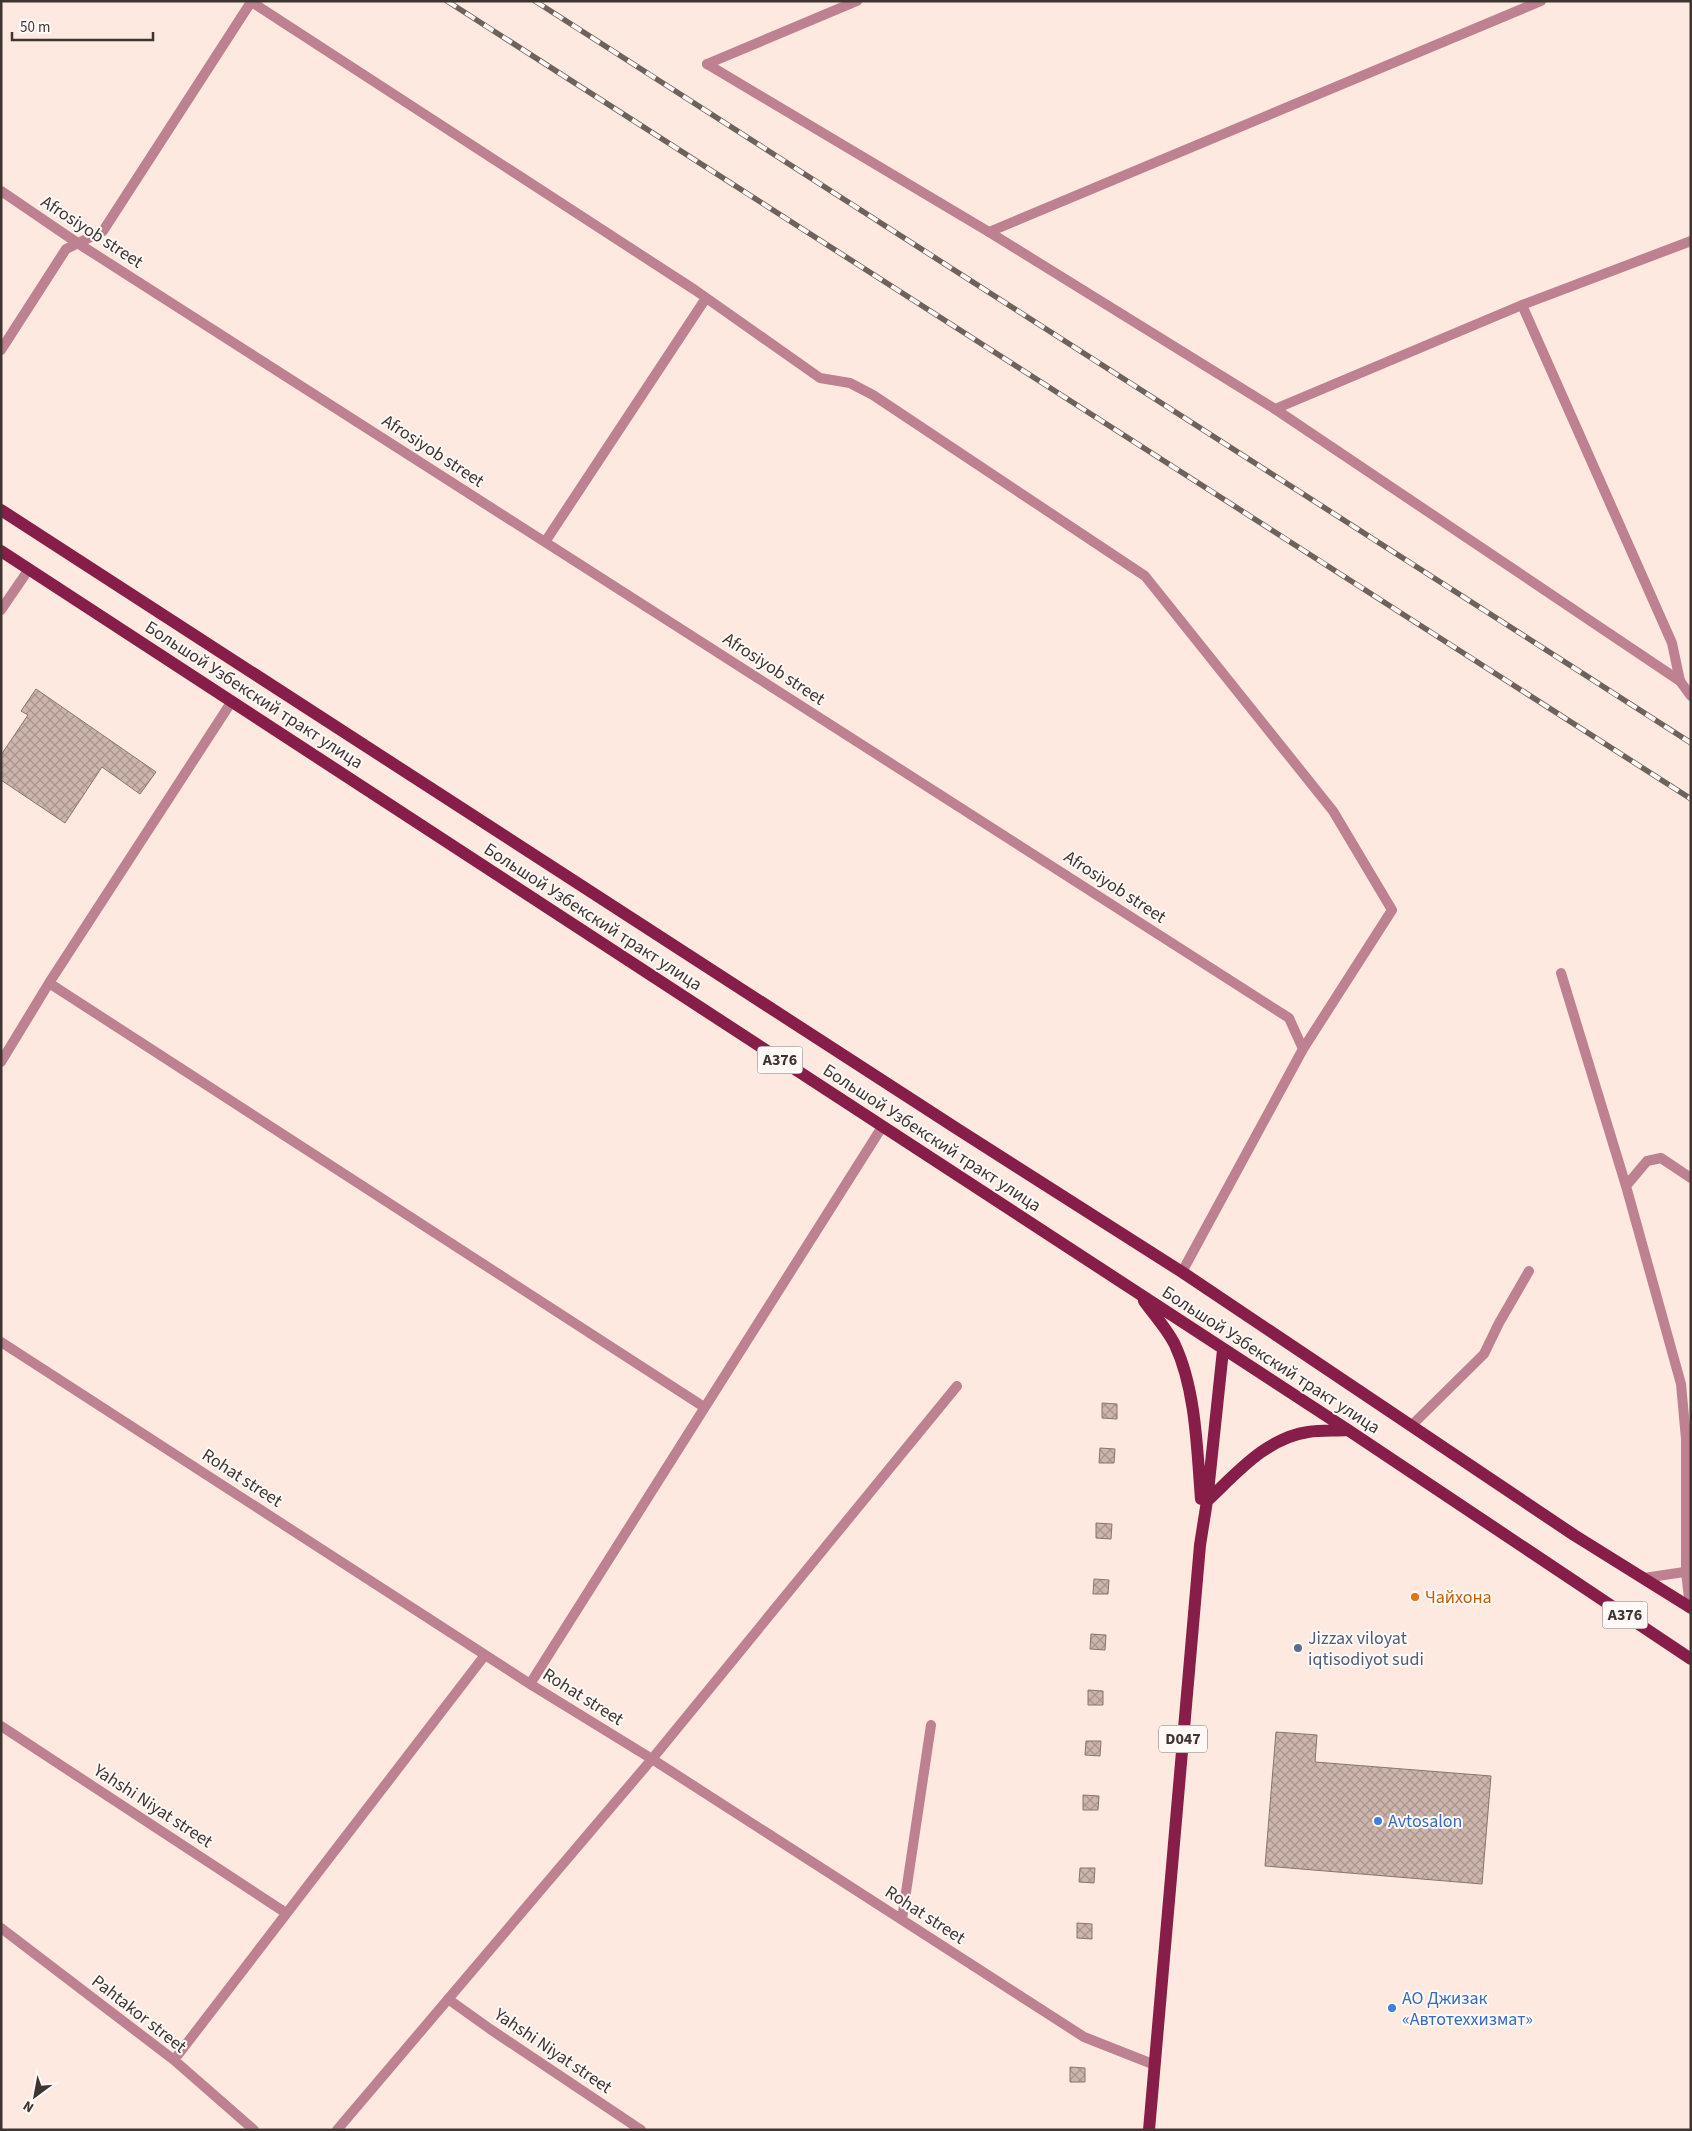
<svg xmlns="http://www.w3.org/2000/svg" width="1692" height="2131" font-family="'Source Sans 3',sans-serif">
  <defs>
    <pattern id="building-cross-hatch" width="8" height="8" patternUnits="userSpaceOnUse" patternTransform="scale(1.25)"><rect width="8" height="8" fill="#cdb5ab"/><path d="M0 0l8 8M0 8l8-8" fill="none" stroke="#a8948c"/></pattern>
  </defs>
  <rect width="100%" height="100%" fill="#fde9e0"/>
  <!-- building -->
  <path fill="url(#building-cross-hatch)" stroke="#8a746b" d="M 36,689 L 156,772 L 140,794 L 102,767 L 65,823 L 1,780 L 1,755 L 28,715 L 21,711 Z
    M 1102,1403 L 1117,1404 L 1117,1419 L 1102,1418 Z
    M 1100,1448 L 1115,1449 L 1114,1463 L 1099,1463 Z
    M 1096,1523 L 1112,1524 L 1111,1539 L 1096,1538 Z
    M 1094,1579 L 1109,1580 L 1108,1594 L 1093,1594 Z
    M 1091,1634 L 1106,1635 L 1105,1650 L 1090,1649 Z
    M 1088,1690 L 1103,1691 L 1103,1705 L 1088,1705 Z
    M 1276,1732 L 1317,1735 L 1315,1762 L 1491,1776 L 1482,1884 L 1265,1866 Z
    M 1086,1741 L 1101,1741 L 1100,1756 L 1085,1755 Z
    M 1083,1795 L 1099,1796 L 1098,1810 L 1083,1810 Z
    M 1080,1868 L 1095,1868 L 1094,1883 L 1079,1882 Z
    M 1077,1923 L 1092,1924 L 1092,1939 L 1077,1938 Z
    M 1070,2067 L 1085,2068 L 1085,2082 L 1070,2082 Z"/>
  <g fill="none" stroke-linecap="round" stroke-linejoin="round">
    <!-- service -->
    <path stroke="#bd8192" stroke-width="10" d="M 707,64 L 989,232 L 1275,409 L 1680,681 L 1691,696
      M 1411,1426 L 1484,1354 L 1499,1323 L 1529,1271
      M 1644,1578 L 1691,1571"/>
    <!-- minor -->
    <path stroke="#bd8192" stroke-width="10" d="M 250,1 L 695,290 L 820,378 L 850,383 L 873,395 L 1145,576 L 1333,811 L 1392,910 L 1303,1049
      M 707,64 L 857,1
      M 1,191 L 79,244 L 1289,1018 L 1303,1049 L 1182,1272
      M 989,232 L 1541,1
      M 1522,305 L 1672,643 L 1680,681
      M 1,350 L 66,249 L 103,231 L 251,2
      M 1275,409 L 1522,305 L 1691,241
      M 545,542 L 706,298
      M 1,610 L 29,569
      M 1561,973 L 1626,1186 L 1681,1384 L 1686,1439 L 1686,1572 L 1690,1607
      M 49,983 L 704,1407
      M 1,1062 L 49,983 L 232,701
      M 1626,1186 L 1647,1161 L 1661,1158 L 1691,1178
      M 1,1342 L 530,1684 L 652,1759 L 1084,2037 L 1155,2065
      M 530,1684 L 882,1127
      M 1,1726 L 286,1913
      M 902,1919 L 931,1725
      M 1,1928 L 174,2060 L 254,2130
      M 448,1999 L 490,2029 L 641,2130
      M 174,2060 L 485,1655
      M 337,2130 L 652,1759 L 957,1386"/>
    <!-- primary -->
    <path stroke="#871d49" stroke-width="12" d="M 1,510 L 959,1130 L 1182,1272 L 1574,1535 L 1691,1608
      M 1,551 L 1348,1430 L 1691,1659
      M 1144,1301 C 1154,1315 1168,1330 1175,1345 C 1196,1390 1197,1450 1201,1499
      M 1207,1501 C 1236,1474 1266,1438 1308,1432 C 1321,1430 1335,1431 1348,1430
      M 1149,2130 L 1200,1545 L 1207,1501 L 1223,1350"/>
    <!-- rail casing -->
    <g stroke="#6e625d" stroke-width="5.5">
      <path id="rail" d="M 447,1 L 1691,799
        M 535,1 L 1691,743"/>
    </g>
    <!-- rail -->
    <use href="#rail" stroke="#fff9f7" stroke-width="4" stroke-dasharray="11" stroke-linecap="butt"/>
  </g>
  <!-- markers -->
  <circle fill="#e8710a" stroke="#fff9f7" stroke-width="2" cx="1415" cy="1597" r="5"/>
  <circle fill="#5c6f8a" stroke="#fff9f7" stroke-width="2" cx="1298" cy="1648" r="5"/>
  <g fill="#3f7fe0" stroke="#fff9f7" stroke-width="2">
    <circle cx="1378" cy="1821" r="5"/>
    <circle cx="1392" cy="2008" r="5"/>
  </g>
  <g text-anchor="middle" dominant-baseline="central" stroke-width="4" stroke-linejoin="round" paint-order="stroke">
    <!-- shield labels -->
    <g fill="#fff9f7" stroke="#78706c" stroke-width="1">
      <rect x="757.5" y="1046.5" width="45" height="27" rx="4"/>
      <rect x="1602.5" y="1601.5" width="45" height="27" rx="4"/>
      <rect x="1159" y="1725.5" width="48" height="27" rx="4"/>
    </g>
    <g font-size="16" font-weight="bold" fill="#3e3531">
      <text x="780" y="1060">A376</text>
      <text x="1625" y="1615">A376</text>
      <text x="1183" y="1739">D047</text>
    </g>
    <!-- street labels -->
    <g font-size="18" fill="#3e3531" stroke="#fff9f7">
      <text transform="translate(92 232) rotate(33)">Afrosiyob street</text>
      <text transform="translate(433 451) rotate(33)">Afrosiyob street</text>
      <text transform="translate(774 669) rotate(33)">Afrosiyob street</text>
      <text transform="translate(254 695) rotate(33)">Большой Узбекский тракт улица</text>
      <text transform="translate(1115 887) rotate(33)">Afrosiyob street</text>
      <text transform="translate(593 917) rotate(33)">Большой Узбекский тракт улица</text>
      <text transform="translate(932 1138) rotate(33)">Большой Узбекский тракт улица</text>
      <text transform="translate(1271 1360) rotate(33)">Большой Узбекский тракт улица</text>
      <text transform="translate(242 1478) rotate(33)">Rohat street</text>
      <text transform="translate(583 1697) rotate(32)">Rohat street</text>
      <text transform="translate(153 1806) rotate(33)">Yahshi Niyat street</text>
      <text transform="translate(925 1915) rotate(33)">Rohat street</text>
      <text transform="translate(139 2014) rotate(38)">Pahtakor street</text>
      <text transform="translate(553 2051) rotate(34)">Yahshi Niyat street</text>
    </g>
    <!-- food labels -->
    <g font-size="18" fill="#c56008" stroke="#fff9f7" text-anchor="start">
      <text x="1425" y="1597">Чайхона</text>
    </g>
    <!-- service labels -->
    <g font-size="18" fill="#4e5e75" stroke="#fff9f7" text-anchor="start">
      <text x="1308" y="1638">Jizzax viloyat<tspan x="1308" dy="21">iqtisodiyot sudi</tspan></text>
    </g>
    <!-- shop labels -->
    <g font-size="18" fill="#366cbe" stroke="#fff9f7" text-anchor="start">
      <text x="1388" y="1821">Avtosalon</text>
      <text x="1402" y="1998">АО Джизак<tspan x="1402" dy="21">«Автотеххизмат»</tspan></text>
    </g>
  </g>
  <!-- border -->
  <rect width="1692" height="2131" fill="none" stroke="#3e3531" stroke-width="5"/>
  <!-- north arrow -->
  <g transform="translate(35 2096) rotate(212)" stroke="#fff9f7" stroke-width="4" paint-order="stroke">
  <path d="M0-4L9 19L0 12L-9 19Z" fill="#3e3531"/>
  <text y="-8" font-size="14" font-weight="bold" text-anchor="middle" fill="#3e3531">N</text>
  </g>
  <!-- scale -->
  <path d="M12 32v8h141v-8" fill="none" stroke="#3e3531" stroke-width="2.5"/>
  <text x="20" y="32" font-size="15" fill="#3e3531" stroke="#fff9f7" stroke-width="4" paint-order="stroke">50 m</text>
</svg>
